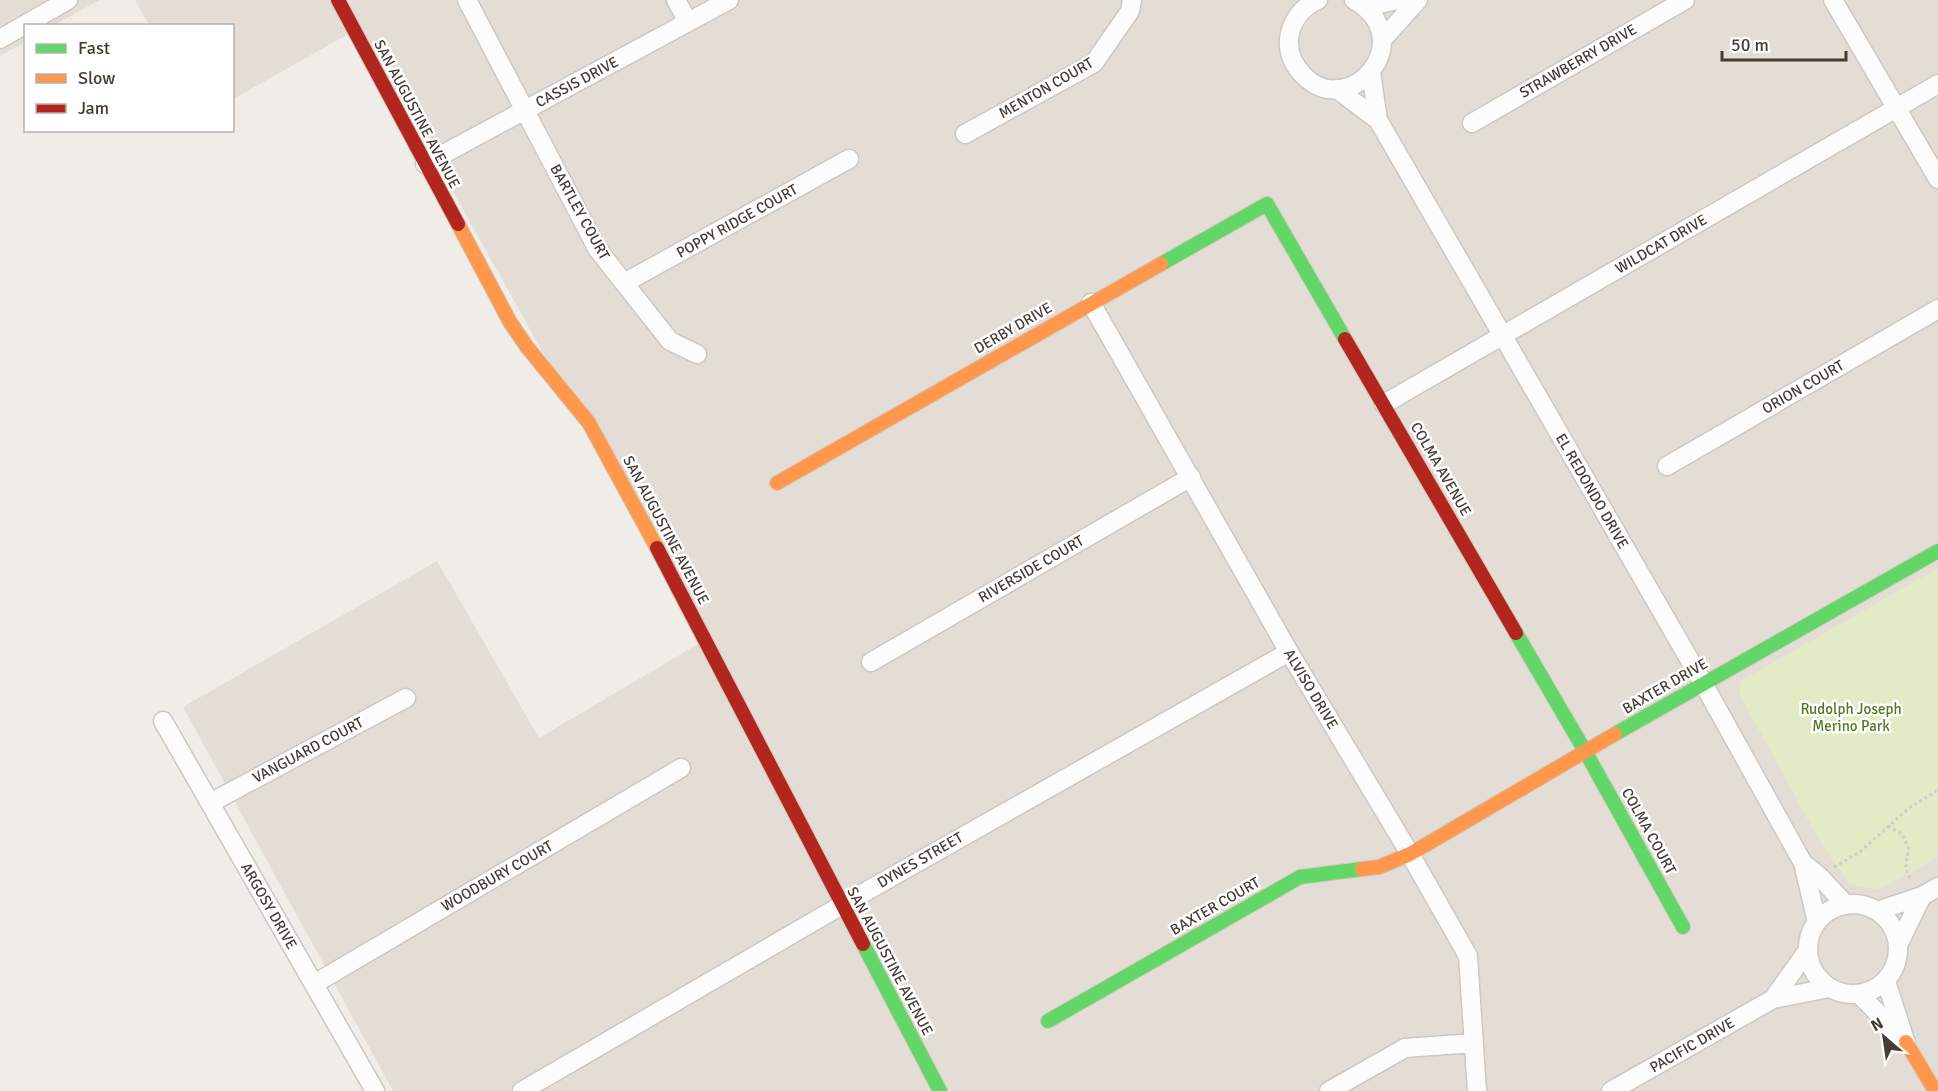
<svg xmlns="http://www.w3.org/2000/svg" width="1938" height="1091" font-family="Signika,sans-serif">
  <rect width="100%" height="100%" fill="#f0ece8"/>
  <!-- residential -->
  <path fill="#e4ddd5" d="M 0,0 L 100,0 L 54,25 L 26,26 L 25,42 L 0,56 Z
    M 135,0 L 1938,0 L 1938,1091 L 393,1091 L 183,707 L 437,561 L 539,738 L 698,644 L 589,435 L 361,27 L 233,99 L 232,26 L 149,25 Z"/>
  <!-- park -->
  <path fill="#e2ebc6" d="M 1938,568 L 1938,857 L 1879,890 L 1849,884 L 1819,840 L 1741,697 L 1739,682 Z"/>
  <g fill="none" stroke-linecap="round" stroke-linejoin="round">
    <!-- street casing -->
    <g stroke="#ccc8c4" stroke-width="21">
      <path id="street" d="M 467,0 L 598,250 L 670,341 L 697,354
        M 676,0 L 688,22
        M 1318,0 C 1302,7 1291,21 1289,39 C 1288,53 1294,66 1304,76 C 1350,122 1422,39 1354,0
        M 1833,0 L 1938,179
        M 1366,7 L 1397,0
        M 0,39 L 68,0
        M 1382,40 L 1418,0
        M 1371,72 L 1378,120
        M 1337,89 L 1378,120 L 1503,336 L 1703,683 L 1803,863 L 1817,922
        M 1472,123 L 1685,0
        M 965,134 L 1094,63 L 1130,11 L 1132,0
        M 425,164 L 729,0
        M 624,283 L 849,159
        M 1091,303 L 1289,652 L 1410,854 L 1468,956 L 1477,1091
        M 1384,404 L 1938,84
        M 1667,466 L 1938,309
        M 871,662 L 1191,477
        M 163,721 L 375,1091
        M 210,803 L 406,698
        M 1803,863 L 1819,876 L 1846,905
        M1808 949a45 45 0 1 1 90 0a45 45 0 1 1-90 0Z
        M 1877,911 L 1922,896 L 1938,887
        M 1899,943 L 1922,896
        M 1886,981 L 1904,1037
        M 314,984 L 681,768
        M 1860,995 L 1906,1042
        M 1773,999 L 1808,950
        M 522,1091 L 842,905 L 1289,652
        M 1329,1091 L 1405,1048 L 1474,1043
        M 1611,1091 L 1773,999 L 1829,988"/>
    </g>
    <!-- fast casing -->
    <g stroke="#d1c9c0" stroke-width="16">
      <path id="fast" d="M 1161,264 L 1267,204 L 1345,339
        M 1516,633 L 1585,751 L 1683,927
        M 1615,734 L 1938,551
        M 863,944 L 940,1091
        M 1048,1021 L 1300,877 L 1362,869"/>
    </g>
    <!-- slow casing -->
    <g stroke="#d1c9c0" stroke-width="16">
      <path id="slow" d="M 458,224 L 510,322 L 527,347 L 589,423 L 657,548
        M 777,483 L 1161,264
        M 1362,869 L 1379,867 L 1410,854 L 1615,734
        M 1906,1042 L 1935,1091"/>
    </g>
    <!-- jam casing -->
    <g stroke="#d1c9c0" stroke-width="16">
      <path id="jam" d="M 338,0 L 458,224
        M 1345,339 L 1516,633
        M 657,548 L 863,944"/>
    </g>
    <!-- path -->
    <path stroke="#d0cdc9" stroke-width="3" stroke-dasharray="3 3" stroke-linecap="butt" d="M 1888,826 L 1902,834 L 1909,850 C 1905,863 1904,870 1912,881
      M 1834,867 L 1860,852 L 1909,808 L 1938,790"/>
    <!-- street -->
    <use href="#street" stroke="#fdfcfc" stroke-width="18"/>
    <!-- fast -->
    <use href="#fast" stroke="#63d668" stroke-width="14"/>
    <!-- slow -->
    <use href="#slow" stroke="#ff974d" stroke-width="14"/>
    <!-- jam -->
    <use href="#jam" stroke="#b3261e" stroke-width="14"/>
  </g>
  <g text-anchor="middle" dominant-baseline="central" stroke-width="5" stroke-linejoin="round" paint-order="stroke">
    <!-- street labels -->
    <g font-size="15" fill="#453c34" stroke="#fff">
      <text transform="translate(1578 61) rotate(-30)">STRAWBERRY DRIVE</text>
      <text transform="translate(577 82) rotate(-28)">CASSIS DRIVE</text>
      <text transform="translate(1046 88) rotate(-30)">MENTON COURT</text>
      <text transform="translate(417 114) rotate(62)">SAN AUGUSTINE AVENUE</text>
      <text transform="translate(580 212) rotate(61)">BARTLEY COURT</text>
      <text transform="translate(737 221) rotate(-29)">POPPY RIDGE COURT</text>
      <text transform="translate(1661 244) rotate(-30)">WILDCAT DRIVE</text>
      <text transform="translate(1013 328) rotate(-30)">DERBY DRIVE</text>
      <text transform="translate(1803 387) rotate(-30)">ORION COURT</text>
      <text transform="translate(1441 469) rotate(60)">COLMA AVENUE</text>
      <text transform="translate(1592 491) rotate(60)">EL REDONDO DRIVE</text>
      <text transform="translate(666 530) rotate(62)">SAN AUGUSTINE AVENUE</text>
      <text transform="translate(1031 569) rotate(-30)">RIVERSIDE COURT</text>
      <text transform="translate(1665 686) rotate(-30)">BAXTER DRIVE</text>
      <text transform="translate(1311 689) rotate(59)">ALVISO DRIVE</text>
      <text transform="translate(308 750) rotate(-28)">VANGUARD COURT</text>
      <text transform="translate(1649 831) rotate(61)">COLMA COURT</text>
      <text transform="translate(920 860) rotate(-30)">DYNES STREET</text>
      <text transform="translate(497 876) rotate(-30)">WOODBURY COURT</text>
      <text transform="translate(269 906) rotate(60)">ARGOSY DRIVE</text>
      <text transform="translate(1215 906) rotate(-30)">BAXTER COURT</text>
      <text transform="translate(890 961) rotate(62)">SAN AUGUSTINE AVENUE</text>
      <text transform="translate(1692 1045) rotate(-30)">PACIFIC DRIVE</text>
    </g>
    <!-- park labels -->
    <g font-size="15" fill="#517a24" stroke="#fff">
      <text x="1851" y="709">Rudolph Joseph<tspan x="1851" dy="17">Merino Park</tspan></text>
    </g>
  </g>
  <!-- legend -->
  <rect x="24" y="24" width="210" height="108" fill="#ffffff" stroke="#b5b1ae" stroke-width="1.5"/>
  <rect x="36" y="44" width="30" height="9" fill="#63d668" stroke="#b5b1ae" stroke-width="1.5"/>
  <text x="78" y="54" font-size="18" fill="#453c34">Fast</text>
  <rect x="36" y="74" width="30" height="9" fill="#ff974d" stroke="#b5b1ae" stroke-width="1.5"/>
  <text x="78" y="84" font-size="18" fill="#453c34">Slow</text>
  <rect x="36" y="104" width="30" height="9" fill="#b3261e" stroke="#b5b1ae" stroke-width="1.5"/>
  <text x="78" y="114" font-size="18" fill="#453c34">Jam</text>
  <!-- north arrow -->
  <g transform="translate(1884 1037) rotate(331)" stroke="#ffffff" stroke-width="4.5" paint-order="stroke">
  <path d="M0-4.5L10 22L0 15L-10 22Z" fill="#453c34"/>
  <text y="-9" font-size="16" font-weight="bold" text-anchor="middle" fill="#453c34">N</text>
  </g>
  <!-- scale -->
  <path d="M1722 51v9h124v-9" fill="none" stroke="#453c34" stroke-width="3"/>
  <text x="1731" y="51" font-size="18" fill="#453c34" stroke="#ffffff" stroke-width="4.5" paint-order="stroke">50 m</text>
</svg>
